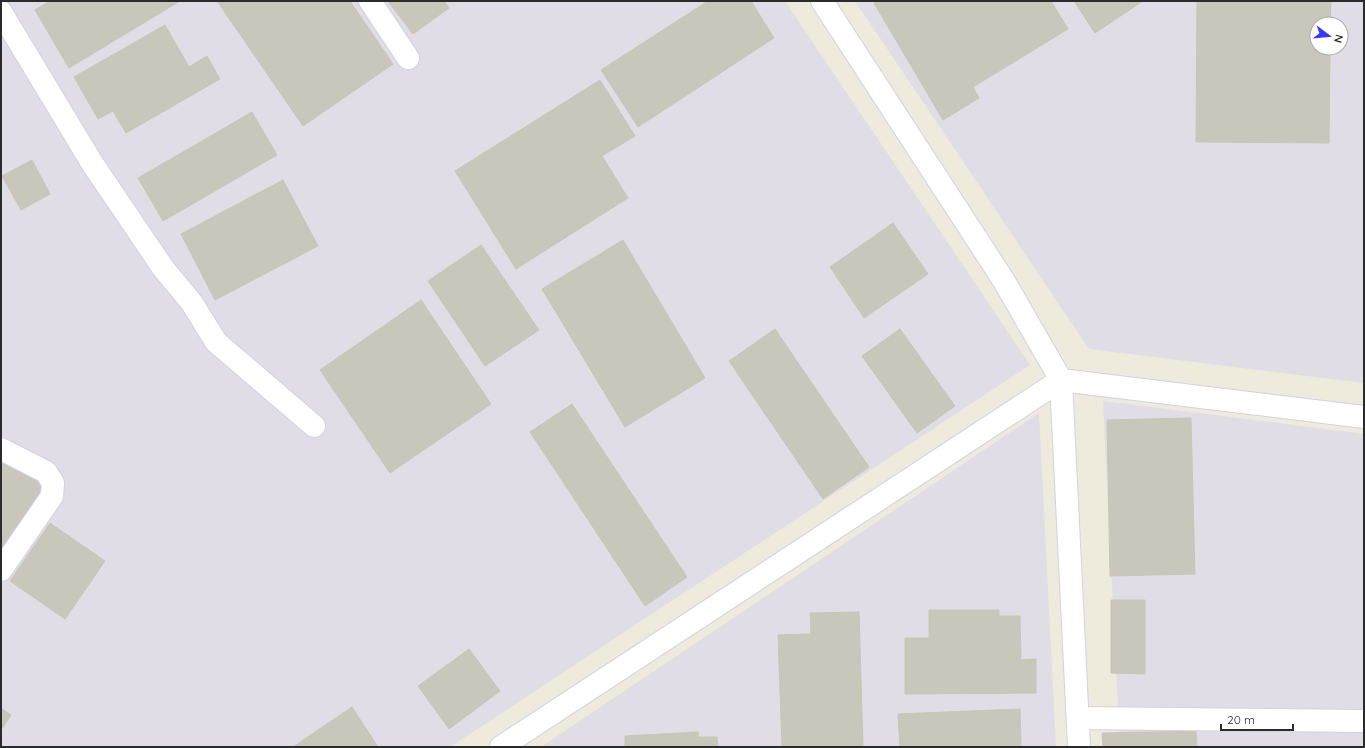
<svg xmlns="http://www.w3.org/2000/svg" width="1365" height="748" font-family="Quicksand,sans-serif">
  <rect width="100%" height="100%" fill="#eeeadc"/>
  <!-- industrial -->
  <path fill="#e1dde6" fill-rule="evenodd" d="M 1,1 L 785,1 L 1030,365 L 450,747 L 1,747 Z
    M 855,1 L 1364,1 L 1364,383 L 1089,349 ZM 1317,24 L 1341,24 L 1341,48 L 1317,48 Z
    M 1103,401 L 1364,434 L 1364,747 L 1120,747 Z
    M 1039,413 L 1056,747 L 541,747 Z"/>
  <!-- building -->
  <path fill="#c9c6bb" stroke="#c9c6b5" d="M 50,1 L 180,1 L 69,68 L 35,10 Z
    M 217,1 L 350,1 L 393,64 L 303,126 Z
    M 388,1 L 444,1 L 449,8 L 413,34 Z
    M 708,1 L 751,1 L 774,38 L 638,127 L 601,70 Z
    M 879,1 L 1051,1 L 1068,29 L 973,87 L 979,98 L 943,120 L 874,3 Z
    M 1074,1 L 1143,1 L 1095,33 Z
    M 1197,1 L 1331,1 L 1330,24 L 1317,24 L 1317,48 L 1330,48 L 1329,143 L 1196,142 Z
    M 165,25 L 189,67 L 207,56 L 220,79 L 126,133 L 113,111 L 98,119 L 74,77 Z
    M 600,80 L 635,136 L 602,156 L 628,198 L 516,269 L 455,171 Z
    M 252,112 L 277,155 L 163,221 L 138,178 Z
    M 32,160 L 50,194 L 21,210 L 2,176 Z
    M 283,180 L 318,246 L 215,300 L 181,234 Z
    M 893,223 L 928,274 L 864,318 L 830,267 Z
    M 623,240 L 705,378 L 625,427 L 542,289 Z
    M 481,245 L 539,330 L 485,366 L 428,281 Z
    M 421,300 L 491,404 L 390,473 L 320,370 Z
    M 775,329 L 869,467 L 823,499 L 729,361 Z
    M 900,329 L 955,406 L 917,433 L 862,356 Z
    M 572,404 L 687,577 L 645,606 L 530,432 Z
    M 1191,418 L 1195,574 L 1110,576 L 1107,420 Z
    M 1,456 L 46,487 L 1,553 Z
    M 50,523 L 105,561 L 65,619 L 10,581 Z
    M 1111,600 L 1145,600 L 1145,674 L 1111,673 Z
    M 929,610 L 999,610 L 999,616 L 1020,616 L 1021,660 L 1036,659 L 1036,693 L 905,694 L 905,638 L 929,638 Z
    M 859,612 L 863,747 L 782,747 L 778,635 L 811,634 L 810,613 Z
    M 469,649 L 500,691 L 449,729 L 418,686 Z
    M 352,707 L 378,747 L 293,747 Z
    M 1,708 L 11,715 L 1,730 Z
    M 1020,709 L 1021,747 L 900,747 L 898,714 Z
    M 1196,731 L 1197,747 L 1103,747 L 1102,733 Z
    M 698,732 L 698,737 L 717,737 L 718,747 L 736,747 L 625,747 L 625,736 Z"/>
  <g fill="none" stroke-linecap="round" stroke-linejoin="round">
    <!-- minor casing -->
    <g stroke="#d1d1e5" stroke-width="24">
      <path id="minor" d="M 370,1 L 408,58
        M 822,1 L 1004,281 L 1061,380 L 1079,747
        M 1,12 L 92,163 L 163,268 L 192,303 L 216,342 L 314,426
        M 1,449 L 46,472 L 53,483 L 52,496 L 1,570
        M 1078,718 L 1364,721
        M 501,747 L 1061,380 L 1364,417"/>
    </g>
    <!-- minor -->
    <use href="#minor" stroke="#fff" stroke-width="22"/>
  </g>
  <!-- border -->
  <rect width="1365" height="748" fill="none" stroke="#2b2b2b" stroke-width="4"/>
  <!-- north arrow -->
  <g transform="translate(1329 36) rotate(106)"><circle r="19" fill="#ffffff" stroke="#aaaaaa"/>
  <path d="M0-3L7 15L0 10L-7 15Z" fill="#3b37ff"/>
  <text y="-6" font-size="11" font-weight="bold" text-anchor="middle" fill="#2b2b2b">N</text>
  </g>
  <!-- scale -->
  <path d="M1221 724v6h72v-6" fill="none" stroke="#2b2b2b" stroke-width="2"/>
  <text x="1227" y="724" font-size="12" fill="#2b2b2b" stroke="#ffffff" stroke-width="3" paint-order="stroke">20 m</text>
</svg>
